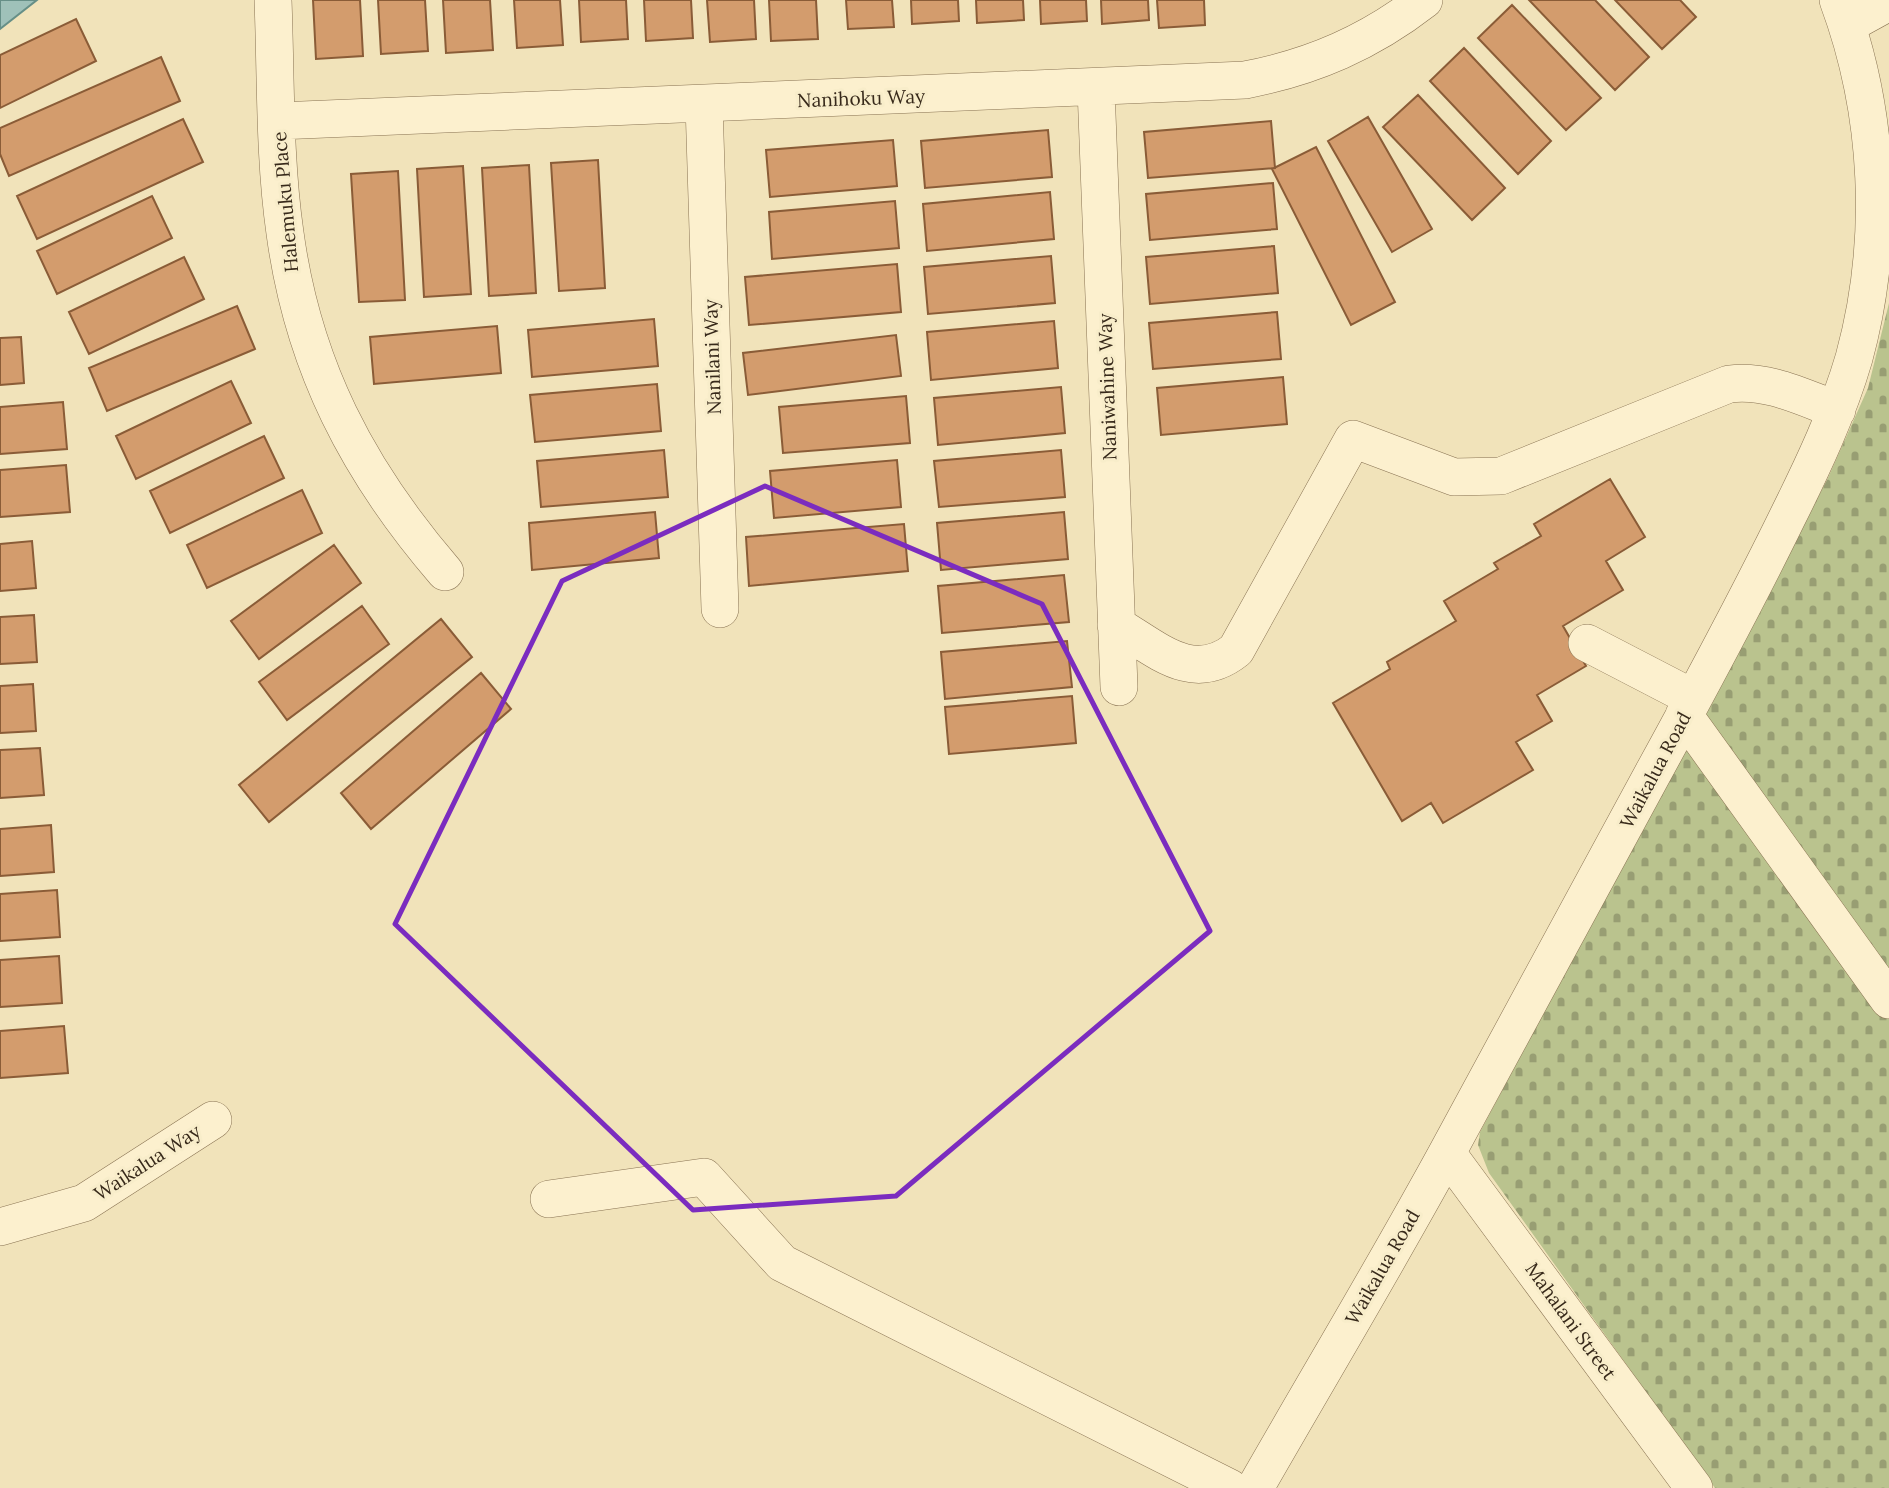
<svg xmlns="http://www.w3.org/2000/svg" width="1889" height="1488" font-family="Lora,serif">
  <defs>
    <pattern id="cemetery-stones" width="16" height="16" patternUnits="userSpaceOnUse" patternTransform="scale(1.75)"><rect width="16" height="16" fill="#bac38e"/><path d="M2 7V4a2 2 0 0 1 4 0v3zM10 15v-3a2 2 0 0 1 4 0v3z" fill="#989e73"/></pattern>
  </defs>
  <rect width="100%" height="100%" fill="#f1e3ba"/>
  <!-- cemetery -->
  <path fill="url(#cemetery-stones)" d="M 1889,303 L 1889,1488 L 1715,1488 L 1489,1173 L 1478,1145 L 1480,1132 L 1827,480 L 1868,388 Z"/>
  <!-- water -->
  <path fill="#9fc1b9" stroke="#668f87" stroke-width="2" d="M 0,0 L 37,0 L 0,29 Z"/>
  <!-- building -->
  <path fill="#d39c6d" stroke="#8a5c37" stroke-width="2" d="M 313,0 L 360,0 L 363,56 L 316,59 Z
    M 378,0 L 425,0 L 428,51 L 381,54 Z
    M 443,0 L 490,0 L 493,50 L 446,53 Z
    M 514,0 L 560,0 L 563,45 L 517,48 Z
    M 579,0 L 626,0 L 628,39 L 581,42 Z
    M 644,0 L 691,0 L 693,38 L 646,41 Z
    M 707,0 L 754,0 L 756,39 L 710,42 Z
    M 769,0 L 816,0 L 818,39 L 771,41 Z
    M 846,0 L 892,0 L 894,27 L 848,29 Z
    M 911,0 L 958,0 L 959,21 L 912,24 Z
    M 976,0 L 1023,0 L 1024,20 L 977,23 Z
    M 1040,0 L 1086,0 L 1087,21 L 1041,24 Z
    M 1101,0 L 1148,0 L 1149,20 L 1102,24 Z
    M 1157,0 L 1204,0 L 1205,25 L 1159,28 Z
    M 1529,0 L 1595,0 L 1649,57 L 1615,90 Z
    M 1615,0 L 1680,0 L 1696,17 L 1662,49 Z
    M 1512,5 L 1601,98 L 1566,130 L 1478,38 Z
    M 76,19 L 96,61 L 0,108 L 0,55 Z
    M 1464,48 L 1551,141 L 1518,174 L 1430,81 Z
    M 161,57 L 180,101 L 9,176 L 0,154 L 0,128 Z
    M 1418,95 L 1505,188 L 1472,220 L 1383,127 Z
    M 1368,117 L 1432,229 L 1392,252 L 1328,141 Z
    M 183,119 L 203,162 L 37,239 L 17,196 Z
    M 1271,121 L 1275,168 L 1148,178 L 1144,132 Z
    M 1048,130 L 1052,177 L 925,188 L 921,141 Z
    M 893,140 L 897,186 L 770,197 L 766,150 Z
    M 1316,147 L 1395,302 L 1351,325 L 1272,169 Z
    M 598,160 L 605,288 L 559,291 L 551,163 Z
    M 529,165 L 536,293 L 489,296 L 482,168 Z
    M 463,166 L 471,294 L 424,297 L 417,169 Z
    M 398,171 L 405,300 L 359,302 L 351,174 Z
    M 1273,183 L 1277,229 L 1150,240 L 1146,194 Z
    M 1050,192 L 1054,239 L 927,251 L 923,204 Z
    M 152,196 L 172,238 L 57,294 L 37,251 Z
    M 895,201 L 899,248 L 772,259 L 769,212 Z
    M 1274,246 L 1278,293 L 1150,304 L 1146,257 Z
    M 1051,256 L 1055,303 L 928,314 L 924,267 Z
    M 184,257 L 204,299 L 89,354 L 69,312 Z
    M 897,264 L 901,312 L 749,325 L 745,277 Z
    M 237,306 L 255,349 L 107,411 L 89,368 Z
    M 1277,312 L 1281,359 L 1153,369 L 1149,323 Z
    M 654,319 L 658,366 L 532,377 L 528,330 Z
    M 1054,321 L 1058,368 L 931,380 L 927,332 Z
    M 497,326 L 501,373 L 374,384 L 370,337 Z
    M 896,335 L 901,376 L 748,395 L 743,353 Z
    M 21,337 L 24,383 L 0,385 L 0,338 Z
    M 1283,377 L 1287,424 L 1161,435 L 1157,388 Z
    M 231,381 L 251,423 L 136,479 L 116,436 Z
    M 657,384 L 661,431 L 535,442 L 530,395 Z
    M 1061,387 L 1065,433 L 938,445 L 934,398 Z
    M 906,396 L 910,443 L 783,453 L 779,407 Z
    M 63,402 L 67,449 L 0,454 L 0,407 Z
    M 264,436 L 284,478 L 170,533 L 150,491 Z
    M 664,450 L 668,497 L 541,507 L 537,461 Z
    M 1061,450 L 1065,497 L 939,507 L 934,461 Z
    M 897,460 L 901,507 L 774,518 L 770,471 Z
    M 66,465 L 70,512 L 0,517 L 0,470 Z
    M 1610,479 L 1645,537 L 1606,561 L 1623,590 L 1563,626 L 1586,666 L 1537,695 L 1552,721 L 1516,742 L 1533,770 L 1443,823 L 1431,803 L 1402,821 L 1333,703 L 1390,669 L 1387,662 L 1456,621 L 1444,601 L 1498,569 L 1494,563 L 1541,536 L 1534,524 Z
    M 302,490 L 322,533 L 207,588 L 187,545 Z
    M 655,512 L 659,558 L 532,570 L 529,523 Z
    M 1064,512 L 1068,559 L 941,570 L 937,523 Z
    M 904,524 L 908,571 L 749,586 L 746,537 Z
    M 32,541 L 36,588 L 0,591 L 0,544 Z
    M 334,545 L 361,583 L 259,659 L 231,621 Z
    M 1064,575 L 1069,622 L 942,633 L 938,586 Z
    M 362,606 L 389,644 L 287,720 L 259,682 Z
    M 34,615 L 37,662 L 0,664 L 0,617 Z
    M 441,619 L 472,657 L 269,822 L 239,785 Z
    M 1067,641 L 1072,687 L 945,699 L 941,652 Z
    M 481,673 L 511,709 L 371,829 L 341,793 Z
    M 33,684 L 36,731 L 0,733 L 0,686 Z
    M 1072,696 L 1076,743 L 949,754 L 945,707 Z
    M 40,748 L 44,795 L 0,798 L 0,750 Z
    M 51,825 L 54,872 L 0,876 L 0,829 Z
    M 57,890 L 60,937 L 0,941 L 0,894 Z
    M 59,956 L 62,1003 L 0,1007 L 0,960 Z
    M 64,1026 L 68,1073 L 0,1078 L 0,1031 Z"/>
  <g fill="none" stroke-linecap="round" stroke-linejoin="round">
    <!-- minor casing -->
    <g stroke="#897353" stroke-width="38">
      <path id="minor" d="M 273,0 C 276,77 274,157 285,233 C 303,366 358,471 445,572
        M 1847,25 L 1889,2
        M 1096,88 L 1119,687
        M 704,104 L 720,609
        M 278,121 L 1245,80 C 1313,67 1370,42 1424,0
        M 1116,625 C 1156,648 1192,685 1236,650 L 1353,439 L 1454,477 L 1501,476 L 1729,384 C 1767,379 1802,397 1837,410
        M 1587,643 L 1693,698
        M 1684,715 L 1889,1000
        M 1447,1153 L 1694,1488
        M 549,1199 L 704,1177 L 782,1263 L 1230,1488
        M 0,1227 L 84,1203 L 213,1120
        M 1255,1488 C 1319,1376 1386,1265 1448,1151 C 1517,1026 1584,899 1653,773 C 1699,689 1745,604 1787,518 C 1813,466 1838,413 1854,358 C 1886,241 1880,113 1838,0"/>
    </g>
    <!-- minor -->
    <use href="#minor" stroke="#fcf0ce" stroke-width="37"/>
  </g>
  <!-- marked area -->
  <path fill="none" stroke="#7b2cbf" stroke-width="5" stroke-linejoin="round" d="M 765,486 L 1042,604 L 1210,931 L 896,1196 L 693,1210 L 395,924 L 562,581 Z"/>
  <g text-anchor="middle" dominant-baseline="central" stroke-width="6" stroke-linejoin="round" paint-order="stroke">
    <!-- street labels -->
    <g font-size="19" fill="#37291a" stroke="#f8edca">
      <text transform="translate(861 98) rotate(-2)">Nanihoku Way</text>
      <text transform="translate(285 202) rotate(-95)">Halemuku Place</text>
      <text transform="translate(712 357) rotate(-92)">Nanilani Way</text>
      <text transform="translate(1107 387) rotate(-92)">Naniwahine Way</text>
      <text transform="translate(1655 770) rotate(-62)">Waikalua Road</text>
      <text transform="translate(147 1162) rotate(-33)">Waikalua Way</text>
      <text transform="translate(1382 1267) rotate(-60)">Waikalua Road</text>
      <text transform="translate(1571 1321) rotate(54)">Mahalani Street</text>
    </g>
  </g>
</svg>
